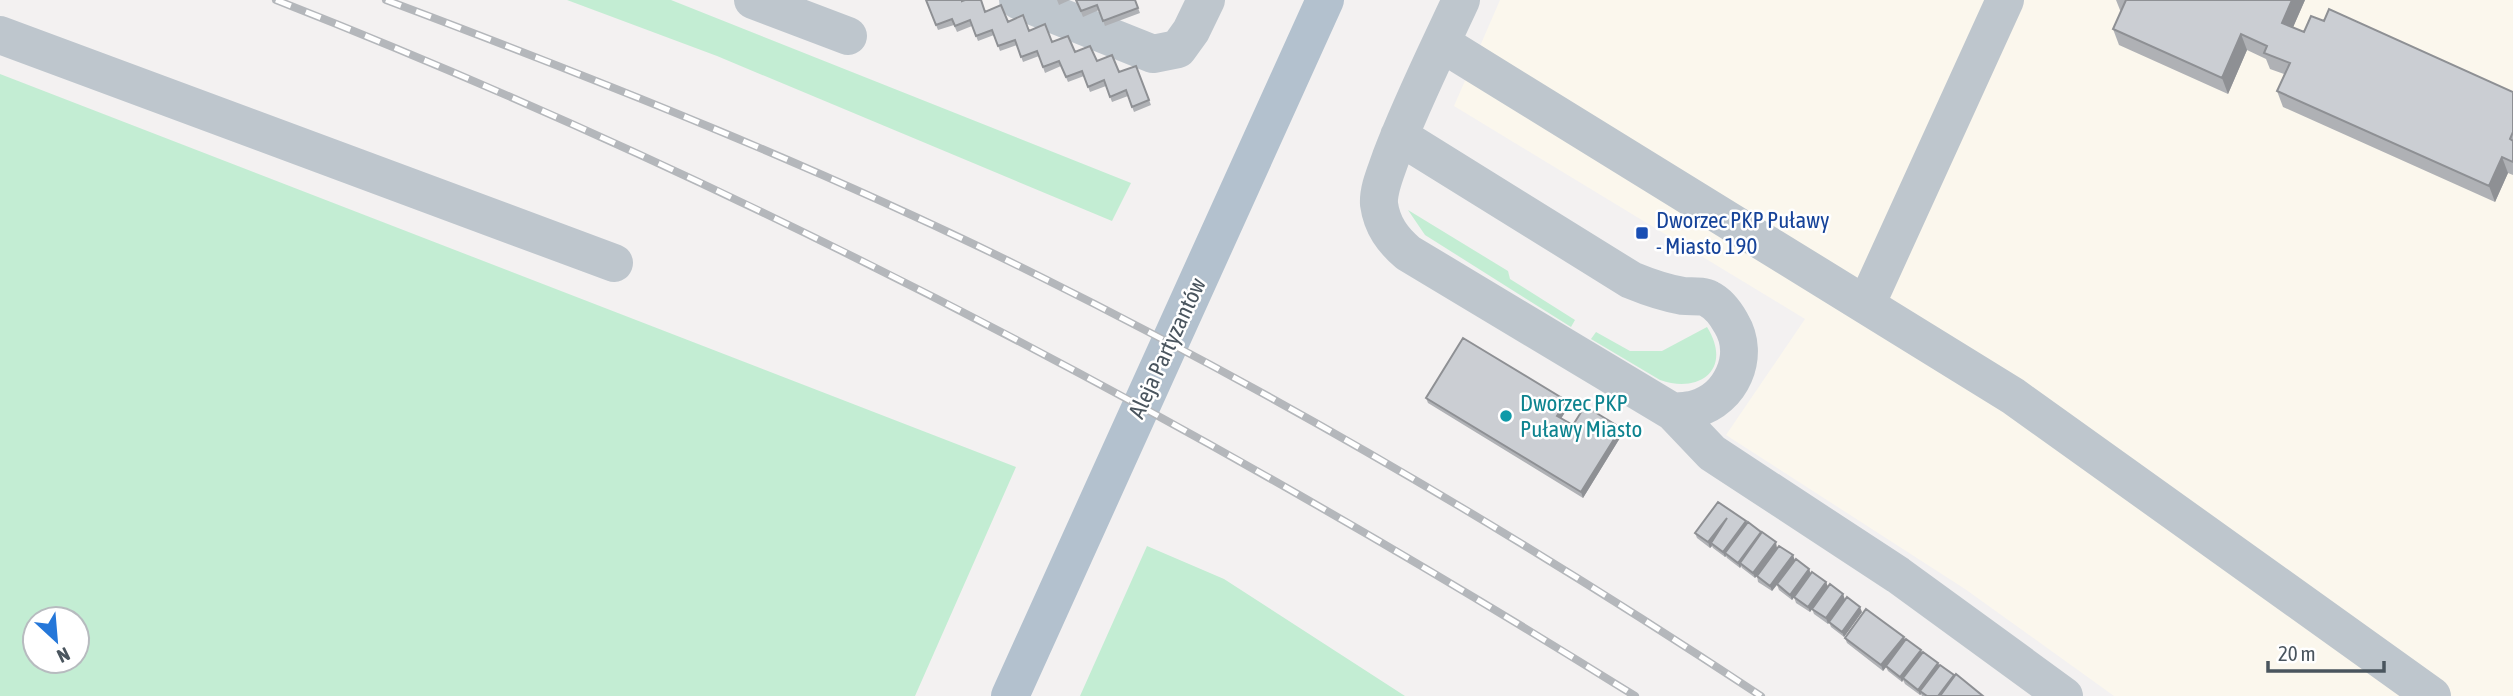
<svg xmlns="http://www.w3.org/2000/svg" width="2513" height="696" font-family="'Asap Condensed',sans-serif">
  <rect width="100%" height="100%" fill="#f3f1f1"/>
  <!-- commercial -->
  <path fill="#fbf7ed" d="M 1500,0 L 2513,0 L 2513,696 L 2114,696 L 1965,589 L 1726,435 L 1805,319 L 1454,106 Z"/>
  <!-- green -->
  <path fill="#c3edd3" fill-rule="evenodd" d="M 567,0 L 671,0 L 1131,183 L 1112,221 L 717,56 Z
    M 0,74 L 1016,467 L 915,696 L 0,696 ZM 35,619 L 77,619 L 77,661 L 35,661 Z
    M 1408,210 L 1508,271 L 1510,279 L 1575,320 L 1571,327 L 1425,235 Z
    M 1707,327 C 1733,369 1700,394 1660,380 L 1591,339 L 1596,332 L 1630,351 L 1662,351 Z
    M 1147,546 L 1224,579 L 1405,696 L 1080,696 Z"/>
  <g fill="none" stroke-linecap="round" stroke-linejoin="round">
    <!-- minor -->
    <path stroke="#bec6cd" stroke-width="38" d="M 753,0 L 848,36
      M 1018,0 L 1153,54 L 1178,49 L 1191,31 L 1206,0
      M 0,35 L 614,263
      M 1441,43 L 2013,396 L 2432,696
      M 1399,136 L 1631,280 C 1648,287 1665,293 1683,296 C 1691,297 1702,295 1709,299 C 1719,304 1726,314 1731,323 C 1751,356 1731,399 1695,409 C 1688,411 1680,411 1673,412 L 1408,253 C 1393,240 1382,226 1379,204 C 1378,189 1386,172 1391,157 C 1411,104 1437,52 1461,0
      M 1866,305 L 2005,0
      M 1673,412 L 1712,453 L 1898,575 L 2064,696"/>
    <!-- major -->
    <path stroke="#b3c1ce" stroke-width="38" d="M 1010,696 L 1325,0"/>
    <!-- rail casing -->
    <g stroke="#b4b7bb" stroke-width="8">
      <path id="rail" d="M 276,0 C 751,186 1203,426 1635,696
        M 386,0 C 607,83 826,170 1037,275 C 1287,399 1528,542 1761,696"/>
    </g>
    <!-- rail -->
    <use href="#rail" stroke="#fff" stroke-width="5" stroke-dasharray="16" stroke-linecap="butt"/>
  </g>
  <!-- wall -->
  <path fill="#afb1b5" d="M 926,0 L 962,1 L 1119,72 L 1136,66 L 1151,105 L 1134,112 L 1128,96 L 1112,102 L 1106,86 L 1090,92 L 1084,76 L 1068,82 L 1061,66 L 1045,73 L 1039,56 L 1023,62 L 1017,45 L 1000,51 L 994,35 L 978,41 L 972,26 L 957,32 L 954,25 L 938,30 Z
    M 1057,0 L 1070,0 L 1059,5 Z
    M 1076,0 L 1135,0 L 1140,13 L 1105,26 L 1099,10 L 1083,17 Z
    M 2116,0 L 2305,0 L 2293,27 L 2304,32 L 2324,21 L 2513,92 L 2513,175 L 2508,173 L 2495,202 L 2283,107 L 2277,91 L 2284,74 L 2270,69 L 2266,59 L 2247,50 L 2228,94 L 2119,45 L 2113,29 L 2121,11 L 2120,10 Z
    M 1426,398 L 1567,401 L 1569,406 L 1561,418 L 1573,425 L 1623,433 L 1583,498 L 1428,403 Z
    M 1746,521 L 1747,524 L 1761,534 L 1777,548 L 1755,578 L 1742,568 L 1741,566 L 1740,568 L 1727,558 L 1726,556 L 1725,557 L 1713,548 L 1712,546 L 1710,548 L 1697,538 L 1695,533 Z
    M 1793,555 L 1795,561 L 1809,569 L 1811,574 L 1826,582 L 1828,587 L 1843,594 L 1845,600 L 1828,624 L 1814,614 L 1812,609 L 1810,612 L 1796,603 L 1794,597 L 1792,600 L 1779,590 L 1777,585 L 1772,591 L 1758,582 L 1757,576 Z
    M 1862,612 L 1844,637 L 1831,627 L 1829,622 Z
    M 1845,638 L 1905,640 L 1921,650 L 1922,653 L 1938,663 L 1939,665 L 1954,675 L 1954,677 L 1983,696 L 1922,696 L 1921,694 L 1920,695 L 1905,684 L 1903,680 L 1902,682 L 1888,671 L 1886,667 L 1883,671 L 1847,643 Z"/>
  <!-- shaded-wall -->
  <path fill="#8e9094" d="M 2292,0 L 2305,0 L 2288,39 L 2282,23 Z
    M 2241,34 L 2247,50 L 2228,94 L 2222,78 Z
    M 2502,157 L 2508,173 L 2495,202 L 2489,186 Z
    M 1567,401 L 1569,406 L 1559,422 L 1557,416 Z
    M 1621,428 L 1623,433 L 1583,498 L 1581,492 Z
    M 1727,518 L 1711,543 L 1712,546 L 1710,548 L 1708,542 Z
    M 1746,521 L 1748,526 L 1725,553 L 1726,556 L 1725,557 L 1723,552 Z
    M 1761,532 L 1763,537 L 1740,563 L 1741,566 L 1740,568 L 1738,563 Z
    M 1776,542 L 1777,548 L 1755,578 L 1753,573 Z
    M 1793,555 L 1795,561 L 1772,591 L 1770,586 Z
    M 1809,569 L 1811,575 L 1792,600 L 1790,595 Z
    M 1826,582 L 1828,587 L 1810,612 L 1808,607 Z
    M 1843,594 L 1845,600 L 1828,624 L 1826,618 Z
    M 1860,607 L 1862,612 L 1844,637 L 1842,632 Z
    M 1904,637 L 1906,642 L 1883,671 L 1881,665 Z
    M 1921,650 L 1923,656 L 1903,678 L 1903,680 L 1902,682 L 1900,677 Z
    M 1938,663 L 1940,668 L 1920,691 L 1921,694 L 1920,695 L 1918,690 Z
    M 1954,675 L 1955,680 L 1944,696 L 1938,696 Z"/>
  <!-- building -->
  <path fill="#cbced3" stroke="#8e9094" stroke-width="2" d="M 926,0 L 962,0 L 962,1 L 965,0 L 981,0 L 985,12 L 1001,5 L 1008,22 L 1023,15 L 1029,31 L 1045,24 L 1052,42 L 1068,36 L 1075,52 L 1090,46 L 1097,61 L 1112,55 L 1119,72 L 1136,66 L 1149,100 L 1132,107 L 1126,90 L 1110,97 L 1104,80 L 1088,87 L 1082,71 L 1066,77 L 1059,61 L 1043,67 L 1037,51 L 1021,57 L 1015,40 L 998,46 L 992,30 L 976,36 L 970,20 L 955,26 L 952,19 L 936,25 Z
    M 1076,0 L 1135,0 L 1138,8 L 1103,21 L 1097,5 L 1081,11 Z
    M 2126,0 L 2292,0 L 2282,23 L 2304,32 L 2311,16 L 2324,21 L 2329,9 L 2513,92 L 2513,132 L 2510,139 L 2513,141 L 2513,162 L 2502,157 L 2489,186 L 2277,91 L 2290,63 L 2264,53 L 2267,46 L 2241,34 L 2222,78 L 2113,29 Z
    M 1463,338 L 1567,401 L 1557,416 L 1573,425 L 1585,406 L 1621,428 L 1581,492 L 1426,398 Z
    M 1718,502 L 1746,521 L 1723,552 L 1711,543 L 1727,518 L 1708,542 L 1695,533 Z
    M 1748,522 L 1761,532 L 1738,563 L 1725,553 Z
    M 1762,532 L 1776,542 L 1753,573 L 1740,563 Z
    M 1779,546 L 1793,555 L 1770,586 L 1757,576 Z
    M 1796,559 L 1809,569 L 1790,595 L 1777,584 Z
    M 1812,572 L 1826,582 L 1808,607 L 1794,597 Z
    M 1830,584 L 1843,594 L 1826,618 L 1812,609 Z
    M 1847,597 L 1860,607 L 1842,632 L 1829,622 Z
    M 1866,609 L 1904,637 L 1881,665 L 1845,638 Z
    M 1906,639 L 1921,650 L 1900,677 L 1886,666 Z
    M 1923,652 L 1938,663 L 1918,690 L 1903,678 Z
    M 1940,665 L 1954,675 L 1938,696 L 1927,696 L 1920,691 Z
    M 1956,674 L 1983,696 L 1940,696 Z"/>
  <!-- markers -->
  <rect fill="#1a4fb4" stroke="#fff" stroke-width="2.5" x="1635" y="226" width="14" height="14" rx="3.5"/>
  <circle fill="#0f9aa8" stroke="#fff" stroke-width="2.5" cx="1506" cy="416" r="7"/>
  <g text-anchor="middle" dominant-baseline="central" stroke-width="5" stroke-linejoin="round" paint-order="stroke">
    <!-- transit labels -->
    <g font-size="23" fill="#164399" stroke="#fff" text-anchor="start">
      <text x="1656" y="220">Dworzec PKP Puławy<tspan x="1656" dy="26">- Miasto 190</tspan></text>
    </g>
    <!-- street labels -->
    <g font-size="23" fill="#4a555e" stroke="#fff">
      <text transform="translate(1167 348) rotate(-65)">Aleja Partyzantów</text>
    </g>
    <!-- culture labels -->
    <g font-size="23" fill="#0d838f" stroke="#fff" text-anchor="start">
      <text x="1520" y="403">Dworzec PKP<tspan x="1520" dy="26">Puławy Miasto</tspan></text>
    </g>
  </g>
  <!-- north arrow -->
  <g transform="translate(56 640) rotate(154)"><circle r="33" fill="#ffffff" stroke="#b7bbbf" stroke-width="2"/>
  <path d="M0-5L12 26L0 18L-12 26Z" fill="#2577d9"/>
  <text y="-10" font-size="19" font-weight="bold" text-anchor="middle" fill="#4a555e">N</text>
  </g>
  <!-- scale -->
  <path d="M2268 661v10h116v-10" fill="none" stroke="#4a555e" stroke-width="3.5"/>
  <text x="2278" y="661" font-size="21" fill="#4a555e" stroke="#ffffff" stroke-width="5" paint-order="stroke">20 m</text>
</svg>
